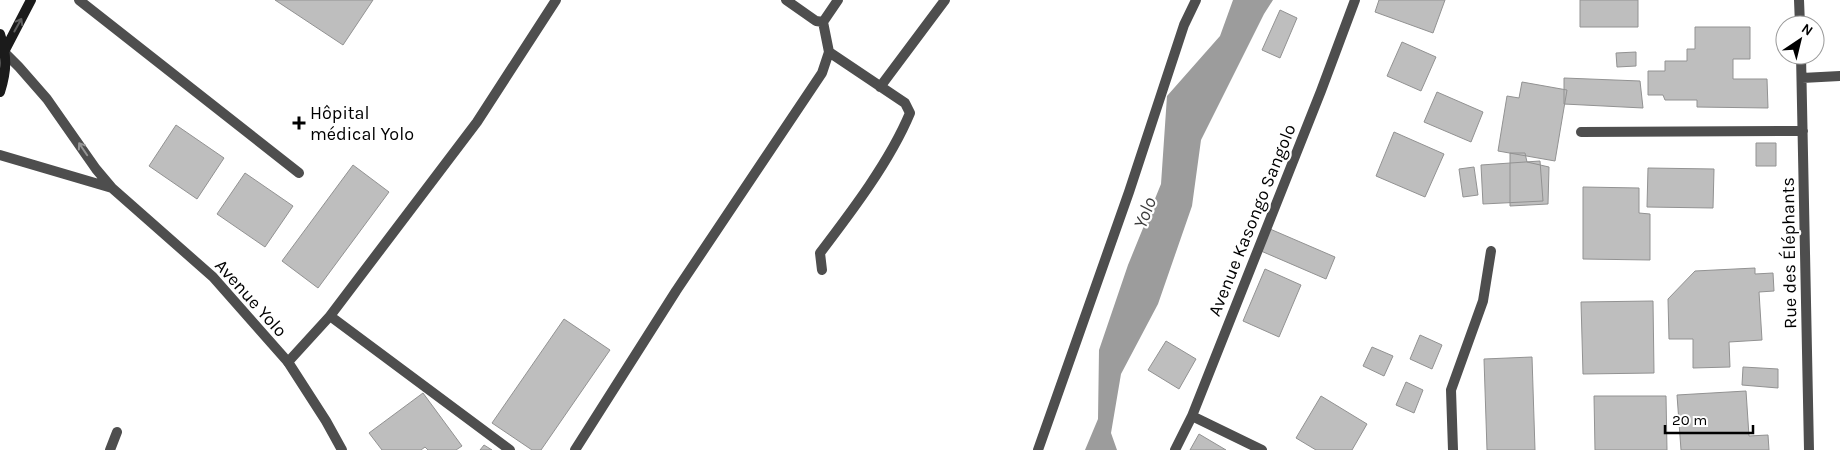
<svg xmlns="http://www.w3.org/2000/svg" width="1840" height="450" font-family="Karla,sans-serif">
  <rect width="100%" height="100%" fill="#fff"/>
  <!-- water -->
  <path fill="#9c9c9c" d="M 1233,0 L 1273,0 L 1264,14 L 1201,140 L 1192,206 L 1158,304 L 1121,374 L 1111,433 L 1117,450 L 1085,450 L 1098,419 L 1099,350 L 1128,265 L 1161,184 L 1167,96 L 1220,36 Z"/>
  <!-- building -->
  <path fill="#bebebe" stroke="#929292" d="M 275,0 L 373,0 L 343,45 Z
    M 1379,0 L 1445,0 L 1433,33 L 1375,12 Z
    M 1580,0 L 1638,0 L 1638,27 L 1580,27 Z
    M 1280,10 L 1297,18 L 1280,58 L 1262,50 Z
    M 1695,27 L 1750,27 L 1750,59 L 1733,59 L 1733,79 L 1767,79 L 1768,108 L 1697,107 L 1697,100 L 1665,100 L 1663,95 L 1648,95 L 1648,71 L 1665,71 L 1665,61 L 1687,61 L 1687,49 L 1695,49 Z
    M 1402,42 L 1436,57 L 1421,91 L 1387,76 Z
    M 1636,52 L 1636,66 L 1617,67 L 1616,53 Z
    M 1564,78 L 1640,81 L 1643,108 L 1564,104 Z
    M 1522,82 L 1567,90 L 1555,161 L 1498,151 L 1507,96 L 1519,98 Z
    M 1437,92 L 1483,112 L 1471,142 L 1424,122 Z
    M 176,125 L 224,158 L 197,199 L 149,166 Z
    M 1394,132 L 1444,154 L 1425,197 L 1376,176 Z
    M 1756,143 L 1776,143 L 1776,166 L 1756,166 Z
    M 1510,153 L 1525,153 L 1527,162 L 1549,167 L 1548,204 L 1510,206 Z
    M 1540,161 L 1543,201 L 1483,204 L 1481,165 Z
    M 353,165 L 389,192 L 318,288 L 282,261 Z
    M 1474,167 L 1478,195 L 1463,197 L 1459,169 Z
    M 1648,168 L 1714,169 L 1713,208 L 1647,207 Z
    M 245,173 L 293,206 L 265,247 L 217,214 Z
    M 1583,187 L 1639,188 L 1639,213 L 1650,214 L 1650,260 L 1583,259 Z
    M 1270,229 L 1335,257 L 1326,279 L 1261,251 Z
    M 1755,268 L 1755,274 L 1773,273 L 1774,291 L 1759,292 L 1762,340 L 1729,342 L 1730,367 L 1693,368 L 1693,339 L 1669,339 L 1668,299 L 1695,271 Z
    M 1265,269 L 1301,285 L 1279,337 L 1243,321 Z
    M 1653,301 L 1654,373 L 1583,374 L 1581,302 Z
    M 564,319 L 610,350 L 541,450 L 532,450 L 492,423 Z
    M 1420,335 L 1442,345 L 1432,369 L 1410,359 Z
    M 1166,341 L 1196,359 L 1179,389 L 1148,370 Z
    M 1372,347 L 1393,356 L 1384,376 L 1363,366 Z
    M 1532,357 L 1535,450 L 1487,450 L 1484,359 Z
    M 1743,367 L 1778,369 L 1778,388 L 1742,385 Z
    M 1406,382 L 1423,390 L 1414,413 L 1396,405 Z
    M 1746,391 L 1749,436 L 1768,435 L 1769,450 L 1681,450 L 1677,395 Z
    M 423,393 L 462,446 L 456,450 L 428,450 L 425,447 L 421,450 L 382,450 L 369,433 Z
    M 1321,396 L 1367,424 L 1352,450 L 1316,450 L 1296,438 Z
    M 1594,396 L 1666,396 L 1667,450 L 1595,450 Z
    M 1199,434 L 1226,450 L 1190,450 Z
    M 484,445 L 492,450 L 480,450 Z"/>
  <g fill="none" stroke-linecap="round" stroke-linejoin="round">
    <!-- service -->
    <path stroke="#4e4e4e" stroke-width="10" d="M 79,0 L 299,173
      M 786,0 L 816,21 L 823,22
      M 880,87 L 945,0
      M 822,270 L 820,253 C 852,211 890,161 910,113 L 905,103 L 829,52
      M 330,316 L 510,450
      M 288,362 L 330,316 L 477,122 L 556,0
      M 575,450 L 676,291 L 822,73 L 829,52 L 823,22 L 838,0
      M 1453,450 L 1451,390 L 1483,301 L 1491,251"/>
    <!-- minor -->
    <path stroke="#4e4e4e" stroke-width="10" d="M 1799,0 L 1800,25
      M 1801,55 L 1809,450
      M 1802,78 L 1840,76
      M 1581,132 L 1803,131
      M 1192,416 L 1262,450
      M 110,450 L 117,432
      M 1038,450 L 1129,192 L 1184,25 L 1196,0
      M 1175,450 L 1192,416 L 1321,91 L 1355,0"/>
    <!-- tertiary -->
    <path stroke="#4e4e4e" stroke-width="10" d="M 6,54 L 19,67 L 47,99 L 96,169 L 112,188 L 213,277 L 288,362 L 326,421 L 342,450
      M 0,155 L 112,188"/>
    <!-- secondary -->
    <path stroke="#1b1b1b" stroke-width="10" d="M 0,34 C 7,56 7,70 0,92
      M 5,50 L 31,0"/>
  </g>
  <!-- one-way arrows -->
  <defs><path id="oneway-shaft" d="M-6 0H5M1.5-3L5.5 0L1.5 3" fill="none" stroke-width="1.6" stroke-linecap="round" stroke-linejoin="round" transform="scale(1.25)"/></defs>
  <use stroke="#5f5f5f" href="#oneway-shaft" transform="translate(18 25) rotate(-61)"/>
  <use stroke="#959595" href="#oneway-shaft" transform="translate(83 149) rotate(-124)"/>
  <!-- markers -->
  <path fill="#000" stroke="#fff" stroke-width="2" d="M296.5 115.5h5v5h5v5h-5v5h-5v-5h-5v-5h5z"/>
  <g text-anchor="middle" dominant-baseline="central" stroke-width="4.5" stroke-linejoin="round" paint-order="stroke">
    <!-- poi labels -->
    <g font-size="18" fill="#000" stroke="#fff" text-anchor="start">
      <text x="310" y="113">Hôpital<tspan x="310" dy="21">médical Yolo</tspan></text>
    </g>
    <!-- street labels -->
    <g font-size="18" fill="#000" stroke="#fff">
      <text transform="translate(1252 220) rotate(-68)">Avenue Kasongo Sangolo</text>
      <text transform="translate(1789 253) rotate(-91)">Rue des Éléphants</text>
      <text transform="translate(251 298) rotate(48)">Avenue Yolo</text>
    </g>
    <!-- water labels -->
    <g font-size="19" font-style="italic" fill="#3d3d3d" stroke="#fff">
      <text transform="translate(1145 213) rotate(-69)">Yolo</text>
    </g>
  </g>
  <!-- north arrow -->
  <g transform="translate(1800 40) rotate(35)"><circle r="24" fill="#ffffff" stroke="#999999"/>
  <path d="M0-4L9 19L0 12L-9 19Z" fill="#000000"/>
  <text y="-8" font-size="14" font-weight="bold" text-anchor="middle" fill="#000000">N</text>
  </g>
  <!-- scale -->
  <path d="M1665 425v8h88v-8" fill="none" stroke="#000000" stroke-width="2.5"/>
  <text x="1672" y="425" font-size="15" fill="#000000" stroke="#ffffff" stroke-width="4" paint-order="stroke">20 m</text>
</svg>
